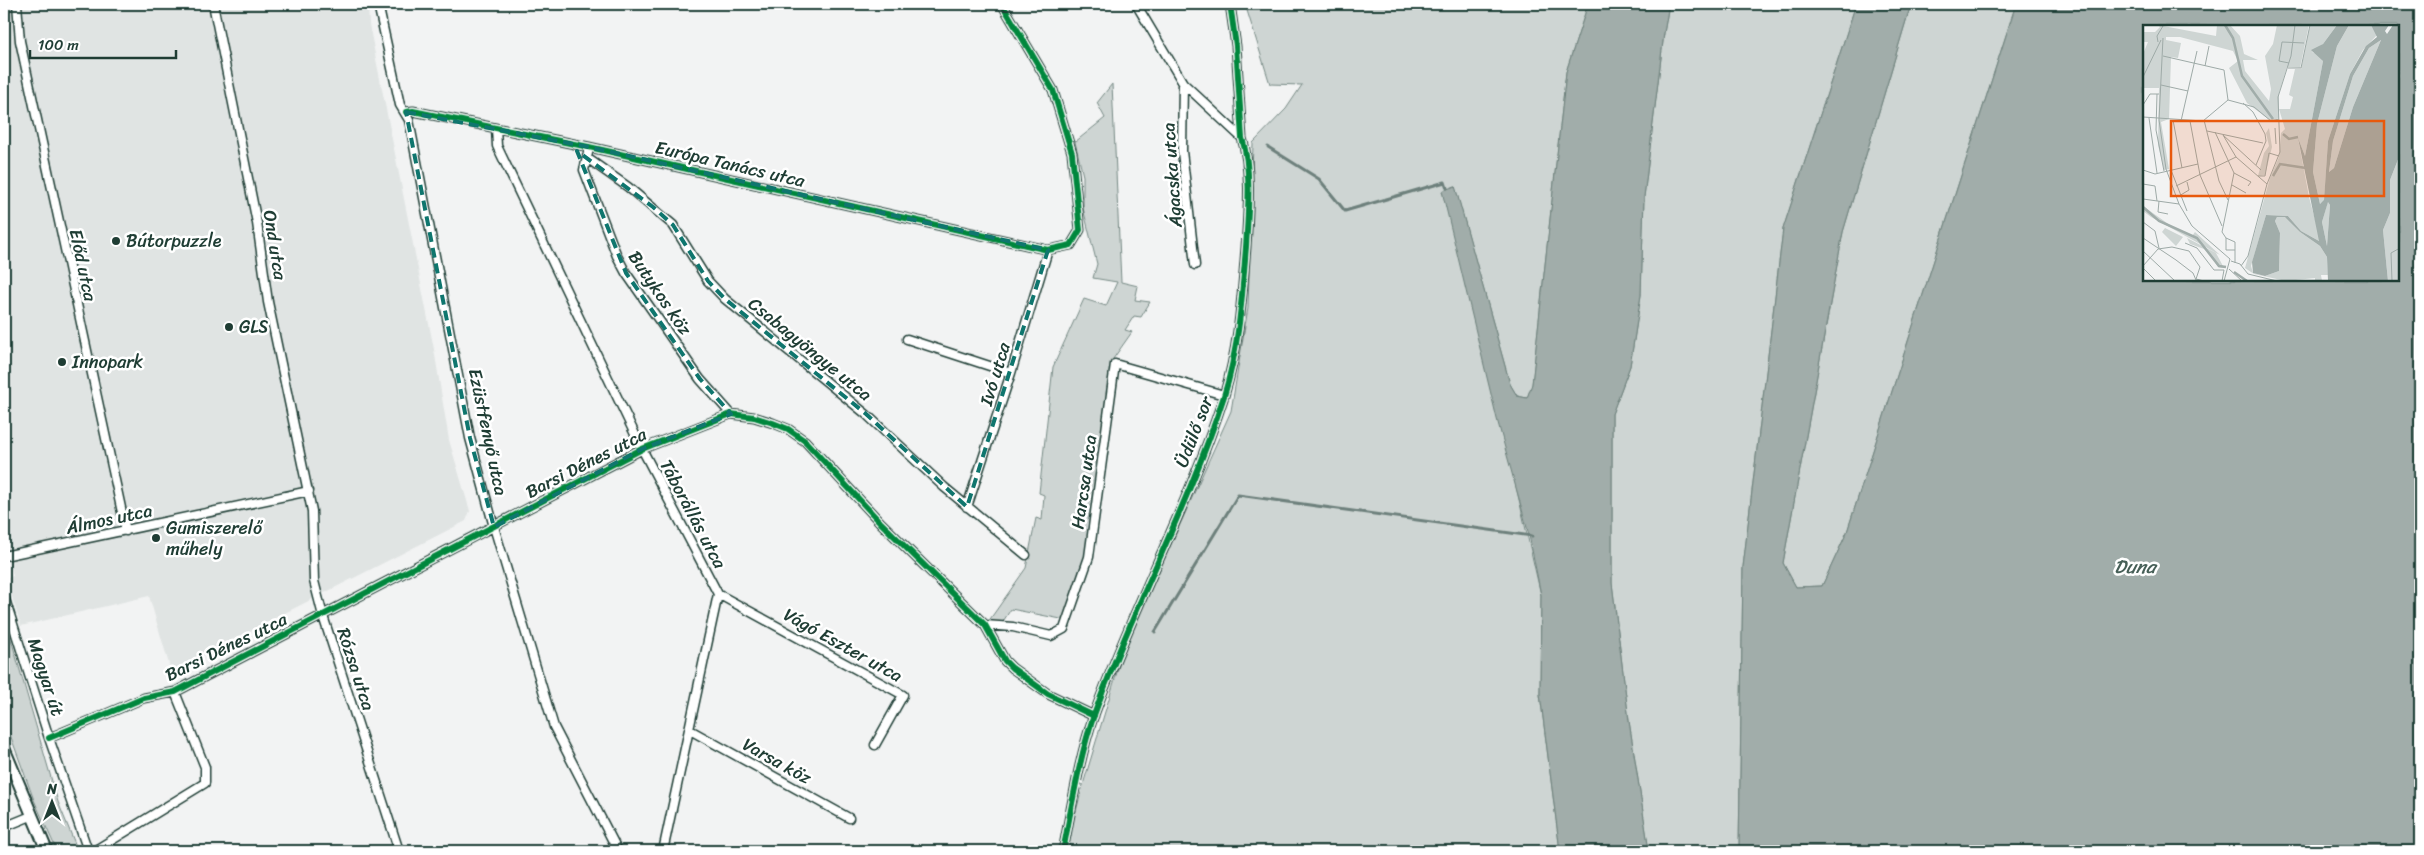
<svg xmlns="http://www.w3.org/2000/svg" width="2424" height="855" font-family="Sriracha,sans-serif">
  <rect width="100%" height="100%" fill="#f2f3f3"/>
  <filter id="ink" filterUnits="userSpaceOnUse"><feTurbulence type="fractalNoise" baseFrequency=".02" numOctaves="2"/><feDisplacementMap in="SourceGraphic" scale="10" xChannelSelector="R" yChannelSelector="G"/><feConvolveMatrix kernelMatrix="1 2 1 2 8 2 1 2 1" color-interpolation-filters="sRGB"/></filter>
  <g filter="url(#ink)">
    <!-- built -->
    <path fill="#e0e4e3" d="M 4,4 L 368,4 L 369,24 L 434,349 L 449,440 L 470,511 L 466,521 L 171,671 L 149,596 L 21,626 L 6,578 L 13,576 L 4,539 Z"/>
    <!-- green -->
    <path fill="#ced5d3" stroke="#768984" d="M 1245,4 L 1588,4 L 1566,72 L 1532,385 L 1527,398 L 1517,396 L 1510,384 L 1455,187 L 1515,482 L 1541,595 L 1540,694 L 1560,851 L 1065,851 L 1085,778 L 1124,649 L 1231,411 L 1248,308 L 1253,143 L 1286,109 L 1302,85 L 1270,84 Z
      M 1669,4 L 1856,4 L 1783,229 L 1743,567 L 1739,851 L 1649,851 L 1629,721 L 1612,583 L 1612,414 L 1630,366 L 1641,295 L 1644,197 L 1664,33 Z
      M 1911,4 L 2016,4 L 1847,532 L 1822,586 L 1796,587 L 1783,563 L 1843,232 Z
      M 1112,84 L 1121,282 L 1138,286 L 1135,300 L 1150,302 L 1141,317 L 1134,316 L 1125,330 L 1132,332 L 1113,359 L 1086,555 L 1066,620 L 1011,609 L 1002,623 L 988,622 L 1026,568 L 1036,518 L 1042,520 L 1044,495 L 1039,493 L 1053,367 L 1084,299 L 1106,306 L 1117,282 L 1093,278 L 1097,264 L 1083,208 L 1083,176 L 1075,142 L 1105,118 L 1097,103 Z
      M 4,615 L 58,802 L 78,851 L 57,851 L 34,800 L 4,718 Z"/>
    <!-- water -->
    <path fill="#a1adaa" stroke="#6d807b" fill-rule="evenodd" d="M 1588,4 L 1669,4 L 1664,33 L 1644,197 L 1641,295 L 1630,366 L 1612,414 L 1612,583 L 1629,721 L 1649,851 L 1560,851 L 1540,694 L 1541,595 L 1529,535 L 1497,419 L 1442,191 L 1455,186 L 1510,384 L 1517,396 L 1527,398 L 1532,384 L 1566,72 Z
      M 1856,4 L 1911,4 L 1843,232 L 1783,563 L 1796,587 L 1822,586 L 1847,532 L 2016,4 L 2420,4 L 2420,851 L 1739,851 L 1743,567 L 1783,229 ZM 2144,26 L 2398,26 L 2398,280 L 2144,280 Z"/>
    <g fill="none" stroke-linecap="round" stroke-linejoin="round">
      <!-- stream -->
      <path stroke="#6d807b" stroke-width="3" d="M 1268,147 L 1319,179 L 1345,211 L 1445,182 L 1447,188
        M 1155,632 L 1238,495 L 1532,536"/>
      <!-- minor casing -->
      <g stroke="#1f3d34" stroke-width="11">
        <path id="minor" d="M 17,4 L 20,41 L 126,531
          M 213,4 L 257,223 L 268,302 L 312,511 L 314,581 L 323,616 L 399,851
          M 378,4 L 400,105 L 409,120 L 470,438 L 494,527 L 554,727 L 618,851
          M 1136,4 L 1183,83 L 1242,138
          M 1183,83 L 1182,151 L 1195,265
          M 406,112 L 413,111 L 589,147 L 1048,250 L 1071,245 L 1080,230 L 1072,153 L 1053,90 L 1002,4
          M 496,128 L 497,146 L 642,449 L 718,594 L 663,851
          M 588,153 L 584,170 L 617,256 L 626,273 L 700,379 L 731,414
          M 587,158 L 628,187 L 673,225 L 708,281 L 725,299 L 866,414 L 944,487 L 1026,555
          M 907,339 L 1011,373
          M 967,507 L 1011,373 L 1048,250
          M 4,556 L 309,491
          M 718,594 L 903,695 L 875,745
          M 4,596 L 49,738 L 88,851
          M 985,625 L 1013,627 L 1051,636 L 1064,629 L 1089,557 L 1115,364 L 1224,395
          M 690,730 L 849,818
          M 49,738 L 144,698 L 175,692 L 642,449 L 731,414 L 754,417 L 773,423 L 788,429 L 805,441 L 881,523 L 985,625 L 1005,661 L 1012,668 L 1048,694 L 1094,716
          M 9,825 L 31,816
          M 94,851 L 205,783 L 205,767 L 175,692
          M 1063,851 C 1072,806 1079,758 1094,715 C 1133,607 1189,505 1224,396 C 1239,348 1242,297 1246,247 C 1248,214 1252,169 1242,138 L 1236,46 L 1230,4"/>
      </g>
      <!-- tertiary casing -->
      <g stroke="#1f3d34" stroke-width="14">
        <path id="tertiary" d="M 4,748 L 47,851"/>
      </g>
      <!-- minor -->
      <use href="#minor" stroke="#fff" stroke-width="8"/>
      <!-- tertiary -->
      <use href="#tertiary" stroke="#fff" stroke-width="10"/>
      <!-- cycleway casing -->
      <g stroke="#fff" stroke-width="9">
        <path id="cycleway" d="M 406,112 L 413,111 L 589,147 L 1048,250 L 1071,245 L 1080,230 L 1072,153 L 1053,90 L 1002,4
          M 49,738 L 144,698 L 175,692 L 642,449 L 731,414 L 754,417 L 773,423 L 788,429 L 805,441 L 881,523 L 985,625 L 1005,661 L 1012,668 L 1048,694 L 1094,716
          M 1063,851 C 1072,806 1079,758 1094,715 C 1133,607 1189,505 1224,396 C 1239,348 1242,297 1246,247 C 1248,214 1252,169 1242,138 L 1236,46 L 1230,4"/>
      </g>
      <!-- cycleway -->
      <use href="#cycleway" stroke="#00873e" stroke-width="6"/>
    </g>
  </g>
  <!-- marked area -->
  <path fill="none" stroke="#0f766e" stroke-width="4" stroke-dasharray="10 6" stroke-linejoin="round" d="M 406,112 L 589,147 L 1048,250 L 967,507 L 866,414 L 725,299 L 708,281 L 673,225 L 653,207 L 577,151 L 626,273 L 700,379 L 731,414 L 642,449 L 494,527 L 470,438 Z"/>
  <!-- markers -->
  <g fill="#1f3d34" stroke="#fff" stroke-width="2">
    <circle cx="116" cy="241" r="5"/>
    <circle cx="229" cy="327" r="5"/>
    <circle cx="62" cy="362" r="5"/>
    <circle cx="156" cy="538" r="5"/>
  </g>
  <g text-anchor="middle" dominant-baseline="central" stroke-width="5" stroke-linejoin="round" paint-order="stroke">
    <!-- street labels -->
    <g font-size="18" fill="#1f3d34" stroke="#fff">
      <text transform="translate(730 164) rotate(13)">Európa Tanács utca</text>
      <text transform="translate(1172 175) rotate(-94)">Ágacska utca</text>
      <text transform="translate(275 245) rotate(81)">Ond utca</text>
      <text transform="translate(83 265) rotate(78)">Előd utca</text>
      <text transform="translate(660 293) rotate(56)">Butykos köz</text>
      <text transform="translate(810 349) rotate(39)">Csabagyöngye utca</text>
      <text transform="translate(995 374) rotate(-73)">Ivó utca</text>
      <text transform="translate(488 432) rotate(78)">Ezüstfenyő utca</text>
      <text transform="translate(1194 432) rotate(-69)">Üdülő sor</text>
      <text transform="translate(586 463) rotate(-27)">Barsi Dénes utca</text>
      <text transform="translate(1084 482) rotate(-82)">Harcsa utca</text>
      <text transform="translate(693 514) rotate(62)">Táborállás utca</text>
      <text transform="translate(109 519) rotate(-12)">Álmos utca</text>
      <text transform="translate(843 645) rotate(29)">Vágó Eszter utca</text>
      <text transform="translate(226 647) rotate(-26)">Barsi Dénes utca</text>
      <text transform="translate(356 669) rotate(72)">Rózsa utca</text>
      <text transform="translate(46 677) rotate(72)">Magyar út</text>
      <text transform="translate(777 761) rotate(29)">Varsa köz</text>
    </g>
    <!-- poi labels -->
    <g font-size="18" fill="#1f3d34" stroke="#fff" text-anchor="start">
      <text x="126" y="241">Bútorpuzzle</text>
      <text x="239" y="327">GLS</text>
      <text x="72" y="362">Innopark</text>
      <text x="166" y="528">Gumiszerelő<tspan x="166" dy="21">műhely</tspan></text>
    </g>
    <!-- water labels -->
    <g font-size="19" font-style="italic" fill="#465f57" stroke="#fff">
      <text x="2135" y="566">Duna</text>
    </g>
  </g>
  <!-- overview -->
  <g transform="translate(2143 25)">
    <rect width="256" height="256" fill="#f2f3f3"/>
    <path d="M 15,0 L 73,11 L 74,0 L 87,0 L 97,11 L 101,29 L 115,35 L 100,35 L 102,46 L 126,76 L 128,64 L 122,31 L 130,19 L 134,0 L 166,0 L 157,43 L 144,42 L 136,68 L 136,93 L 128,96 L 104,78 L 86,43 L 95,36 L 90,26 L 37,12 L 23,12 L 23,15 L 38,18 L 35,33 L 28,32 L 26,94 L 18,97 L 26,144 L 21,145 L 15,120 L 16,63 L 0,63 L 0,29 L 5,17 L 0,17 L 0,7 L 12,7 L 17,2 ZM 167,0 L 194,0 L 180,19 L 169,27 L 176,29 L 180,36 L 162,131 L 155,113 L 166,172 L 177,213 L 176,216 L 158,206 L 145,191 L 123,190 L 108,241 L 110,248 L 122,251 L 136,246 L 137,208 L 132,196 L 134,192 L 143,192 L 157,207 L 177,221 L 184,232 L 185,250 L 178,250 L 179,256 L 172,256 L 172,253 L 143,256 L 111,249 L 102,243 L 127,153 L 136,132 L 138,108 L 142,104 L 136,84 L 147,84 L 150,72 L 146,70 L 152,44 L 158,44 ZM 206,0 L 228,0 L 234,10 L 220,25 L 207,49 L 185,116 L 181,176 L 177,179 L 170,147 L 174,99 L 194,21 ZM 238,15 L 210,82 L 191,143 L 186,147 L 190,116 L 210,51 L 226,23 ZM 126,103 L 129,122 L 122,150 L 115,151 L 121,128 L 126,121 L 123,108 ZM 256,132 L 256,256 L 245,256 L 240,205 L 247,188 L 247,155 ZM 185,176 L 187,180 L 184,221 L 179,197 ZM 0,181 L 31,203 L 49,211 L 52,207 L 77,230 L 8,192 L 0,186 ZM 22,203 L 40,212 L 33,221 L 19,207 ZM 44,213 L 73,228 L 81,243 L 75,242 L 64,225 L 47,219 Z" fill="#ced5d3"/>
    <path d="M 194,0 L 206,0 L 194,21 L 174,99 L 170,147 L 177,179 L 181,175 L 185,116 L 207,49 L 223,21 L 234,12 L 228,0 L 246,0 L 242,6 L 244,9 L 250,0 L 256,0 L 256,132 L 247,155 L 247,188 L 240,205 L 245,256 L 185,256 L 184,232 L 177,221 L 157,207 L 142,192 L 134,192 L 132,196 L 137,208 L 136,246 L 122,251 L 110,248 L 109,237 L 123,190 L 145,191 L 158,206 L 176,216 L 155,113 L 162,131 L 180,36 L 168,25 L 180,19 ZM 238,15 L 210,82 L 191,143 L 186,147 L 190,116 L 210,51 L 226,23 ZM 185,177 L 187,180 L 184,221 L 179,197 Z" fill="#a1adaa" fill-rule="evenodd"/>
    <path fill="none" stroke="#a1adaa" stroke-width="2.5" d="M 82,0 L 90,13 L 99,51 L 130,94M 140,109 L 146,114 L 155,112M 130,151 L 137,139 L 163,143M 0,182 L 16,196 L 54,213 L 76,241 L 83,242M 91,247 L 104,256"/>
    <path fill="none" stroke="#9eaaa7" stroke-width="1" d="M 20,13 L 16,95 L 23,144 L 36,179 L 49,201 L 87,234 L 81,256M 15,17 L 14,11 L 20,1M 20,31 L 81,45 L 85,75M 146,38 L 136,36 L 139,17 L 161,18M 62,41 L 66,21M 145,43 L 158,43 L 167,0M 0,52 L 18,15M 18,60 L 45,66M 14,69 L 13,105 L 21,146M 85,75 L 111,82 L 128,96 L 136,94M 100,78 L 110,87 L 122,109 L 123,116 L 113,140M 0,80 L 7,69 L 16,69M 0,92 L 60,96 L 85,75M 6,93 L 14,148M 30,95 L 39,143M 61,95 L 76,156 L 85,175M 38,96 L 54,26M 47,96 L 57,150 L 79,201M 132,103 L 133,119M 64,106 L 120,118M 72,107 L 91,148 L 79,207 L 83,213 L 83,225 L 92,225M 80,110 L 118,145M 80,110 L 93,132M 0,145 L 12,149 L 55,139M 28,145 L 44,186M 91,148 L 108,157 L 105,161M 115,151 L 122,151 L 126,128 L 136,131M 0,159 L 12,161 L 14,176M 89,160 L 103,168M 33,161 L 93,132 L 124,159M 36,171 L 46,165 L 44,157M 0,174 L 36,179M 16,176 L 15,187 L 25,189M 0,197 L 12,206 L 16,223M 0,213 L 33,235 L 50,248 L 53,255M 83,213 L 92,217 L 92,238M 42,218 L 54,223 L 71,245 L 81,245 L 79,256M 15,224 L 29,222 L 46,226 L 57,242 L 53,254 L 61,256M 0,226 L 32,256M 88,236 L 97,239 L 105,249 L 134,256M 0,241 L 15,224M 98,241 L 105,231 L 124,159 L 137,127 L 135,72 L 148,31 L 152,0M 0,243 L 13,256M 86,244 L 99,256M 249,256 L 248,228 L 257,223"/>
    <path fill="#e8590c" fill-opacity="0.15" stroke="#e8590c" stroke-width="2.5" d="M 28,96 L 241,96 L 241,171 L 28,171 Z"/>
    <rect width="256" height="256" fill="none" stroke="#1f3d34" stroke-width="2.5"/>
  </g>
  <!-- margin -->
  <rect width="2424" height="855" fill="none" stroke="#fff" stroke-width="20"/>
  <rect x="10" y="10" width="2404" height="835" fill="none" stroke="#1f3d34" stroke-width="2" filter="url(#ink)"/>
  <!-- north arrow -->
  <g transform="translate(52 802)" stroke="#ffffff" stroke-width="4" paint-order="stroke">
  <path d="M0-4L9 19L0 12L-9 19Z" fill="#1f3d34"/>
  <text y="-8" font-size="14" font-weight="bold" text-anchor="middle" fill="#1f3d34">N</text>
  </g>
  <!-- scale -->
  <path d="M30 50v8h146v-8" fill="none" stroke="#1f3d34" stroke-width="2.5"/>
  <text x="38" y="50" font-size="15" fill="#1f3d34" stroke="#ffffff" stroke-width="4" paint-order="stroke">100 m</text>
</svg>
